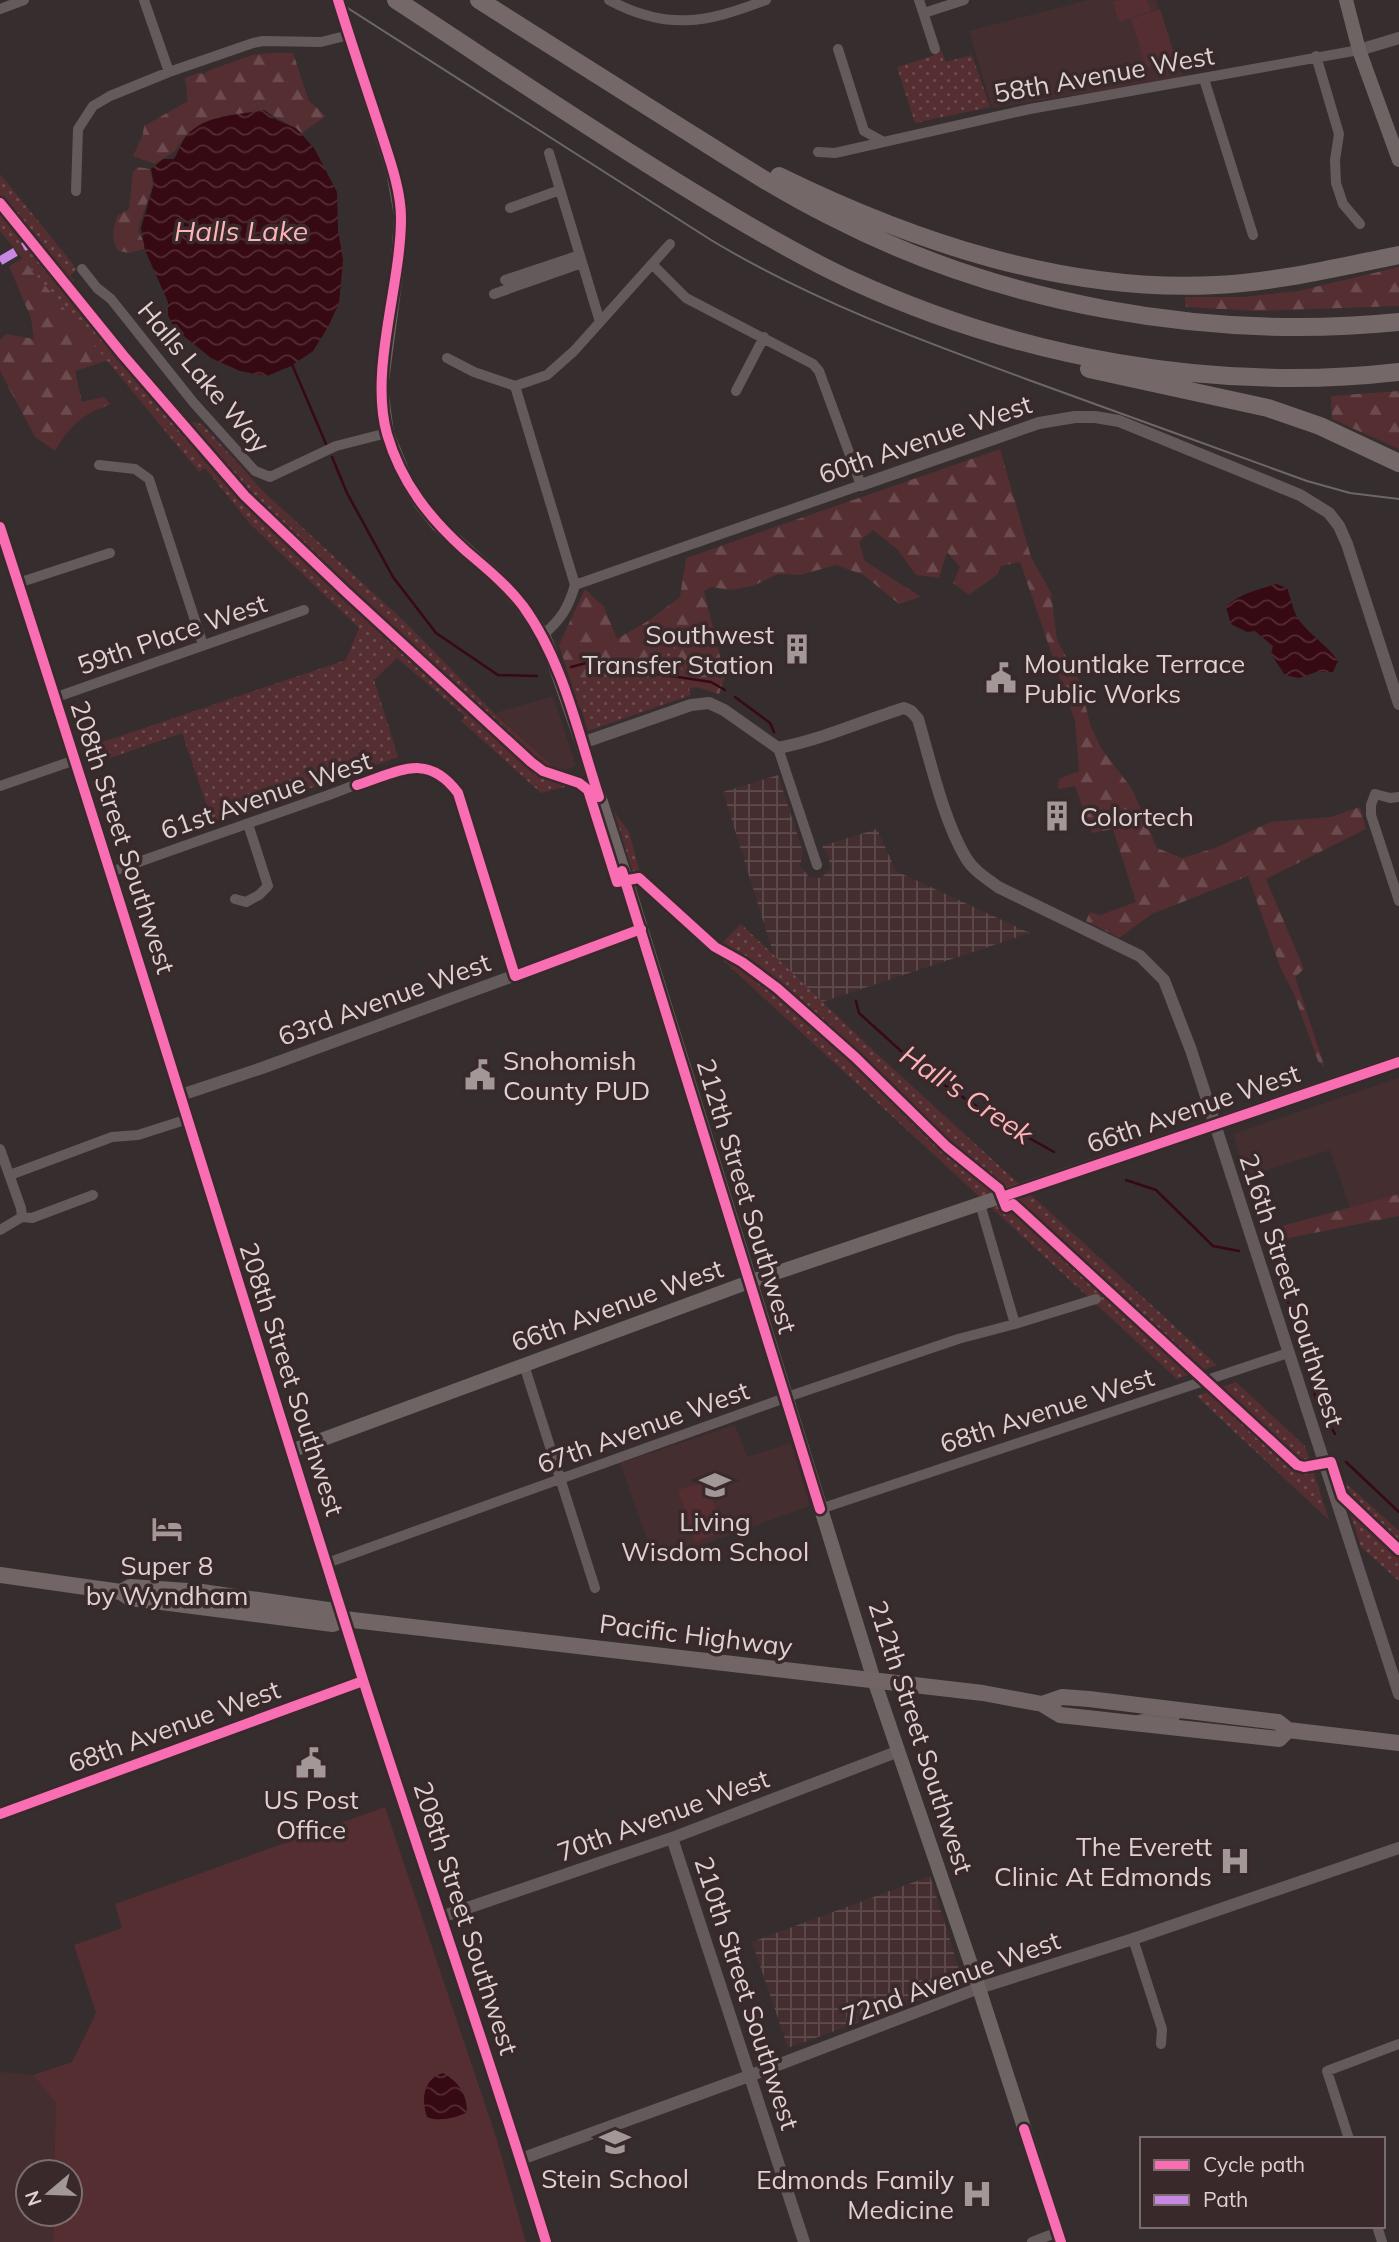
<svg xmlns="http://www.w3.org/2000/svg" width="1399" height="2242" font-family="Mulish,sans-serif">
  <defs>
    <pattern id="industrial-grid" width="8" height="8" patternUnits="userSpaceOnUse" patternTransform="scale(1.75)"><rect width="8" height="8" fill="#452e30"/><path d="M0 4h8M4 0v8" fill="none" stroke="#5f4b4d"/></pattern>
    <pattern id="forest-firs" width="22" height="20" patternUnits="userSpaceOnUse" patternTransform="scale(1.75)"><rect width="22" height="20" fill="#542e31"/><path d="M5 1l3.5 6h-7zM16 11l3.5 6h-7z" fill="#6c4b4e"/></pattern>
    <pattern id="park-dots" width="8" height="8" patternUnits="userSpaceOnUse" patternTransform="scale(1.75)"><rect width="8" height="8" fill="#542e31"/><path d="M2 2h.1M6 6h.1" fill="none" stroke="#6c4b4e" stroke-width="1.8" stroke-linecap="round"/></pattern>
    <pattern id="water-waves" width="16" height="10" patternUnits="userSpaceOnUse" patternTransform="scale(1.75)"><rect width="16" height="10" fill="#370912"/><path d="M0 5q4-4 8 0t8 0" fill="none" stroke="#542c33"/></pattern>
  </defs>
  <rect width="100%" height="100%" fill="#362d2e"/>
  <!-- built -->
  <path fill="#452e30" d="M 1088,0 L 1156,0 L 1183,78 L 992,108 L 969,31 Z
    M 553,696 L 576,766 L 559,772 L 495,713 Z
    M 1399,1078 L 1399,1196 L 1351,1210 L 1330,1150 L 1246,1177 L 1233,1134 Z
    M 735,1425 L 747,1457 L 791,1443 L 810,1506 L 655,1562 L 620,1463 Z
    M 0,2072 L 33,2075 L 56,2102 L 54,2172 L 28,2172 L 28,2214 L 54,2214 L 53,2242 L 0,2242 Z"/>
  <!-- industrial -->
  <path fill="url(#industrial-grid)" d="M 778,775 L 803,852 L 800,866 L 809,877 L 821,878 L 831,868 L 828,856 L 822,846 L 877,829 L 896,871 L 1030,933 L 819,1003 L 776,962 L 723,792 Z
    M 930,1876 L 962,1979 L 960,1985 L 788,2048 L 752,1942 Z"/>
  <!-- green -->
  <path fill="#542e31" d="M 1119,0 L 1147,0 L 1151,11 L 1119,22 L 1113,2 Z
    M 1160,9 L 1177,62 L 1146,67 L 1131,19 Z
    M 705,1482 L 708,1484 L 722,1529 L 720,1533 L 695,1542 L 678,1490 Z
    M 385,1807 L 496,2137 L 526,2242 L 53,2242 L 54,2214 L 70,2214 L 70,2172 L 54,2172 L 56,2103 L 33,2075 L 72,2062 L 96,2013 L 74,1945 L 122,1928 L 115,1904 Z"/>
  <!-- forest -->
  <path fill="url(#forest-firs)" d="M 269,53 L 293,53 L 309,101 L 326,116 L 302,133 L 264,110 L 220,117 L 201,124 L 187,134 L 174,152 L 155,164 L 133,156 L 143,134 L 144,126 L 188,101 L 185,78 L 198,73 L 204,74 L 210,70 L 252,55 Z
    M 137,167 L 150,169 L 153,184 L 138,230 L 144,243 L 144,249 L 130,253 L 118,251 C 111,238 113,230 117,216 L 129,209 L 133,172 Z
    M 28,255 L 112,359 L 75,371 L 82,402 L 104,397 L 111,404 C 82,415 71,424 55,451 L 35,437 L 0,371 L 0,340 L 6,334 L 34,339 L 31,318 L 9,266 Z
    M 1399,267 L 1399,306 L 1258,311 L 1186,307 L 1185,297 L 1243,297 L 1298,291 Z
    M 1399,391 L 1399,449 L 1332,419 L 1331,396 Z
    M 1000,449 L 1031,557 L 1051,593 L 1057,640 L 1079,680 L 1090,724 L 1101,748 L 1132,789 L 1157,848 L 1182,858 L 1215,848 L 1270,822 L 1331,817 L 1360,807 L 1366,829 L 1266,879 L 1304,969 L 1295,977 L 1325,1068 L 1318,1061 L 1294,994 L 1281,969 L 1248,876 L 1152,914 L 1119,938 L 1086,921 L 1090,912 L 1100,915 L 1136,902 L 1113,829 L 1092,833 L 1075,786 L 1058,789 L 1059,779 L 1079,771 L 1075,721 L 1020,562 L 1001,566 L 998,574 L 969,595 L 953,583 L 960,567 L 947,552 L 939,578 L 916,575 L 897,549 L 873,530 L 859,542 L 865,561 L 921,597 L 899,604 L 864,575 L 836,565 L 800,575 L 778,574 L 753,586 L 731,590 L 711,587 L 704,591 L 725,677 L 719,694 L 696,687 L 650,702 L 579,708 L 559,645 L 585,589 L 604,607 L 617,639 L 648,621 L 680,597 L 686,558 Z
    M 1399,1194 L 1399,1216 L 1264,1243 L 1260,1232 Z"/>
  <!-- park -->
  <path fill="url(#park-dots)" d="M 941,50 L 946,62 L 972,55 L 990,107 L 915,123 L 897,67 L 932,56 Z
    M 0,174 L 77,269 L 70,276 L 74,280 L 74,289 L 188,422 L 202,424 L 264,492 L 406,623 L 495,714 L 559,772 L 575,775 L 589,783 L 620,882 L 616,884 L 587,791 L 576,784 L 541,793 L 461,721 L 465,716 L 397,658 L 374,680 L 398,757 L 213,823 L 182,733 L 93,764 L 88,747 L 346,660 L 359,628 L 251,525 L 205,468 L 199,472 L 0,231 Z
    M 675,647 L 691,695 L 588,731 L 573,683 Z
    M 614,811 L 629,832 L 639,869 L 721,944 L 741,924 L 876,1053 L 1217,1365 L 1177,1379 L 635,879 Z
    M 1236,1382 L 1305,1446 L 1329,1520 L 1196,1396 Z
    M 1338,1476 L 1399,1531 L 1399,1581 L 1361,1547 Z"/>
  <!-- water -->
  <path fill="url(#water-waves)" d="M 264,110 L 277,120 L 296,128 L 314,148 L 337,192 L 338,230 L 343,260 L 339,303 L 328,327 L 313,351 L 291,366 L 267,376 L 240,371 L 211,358 L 174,328 L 168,315 L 168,302 L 145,250 L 141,228 L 154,184 L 151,169 L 163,159 L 174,159 C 179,151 182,140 188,134 C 207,114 239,115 264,110 Z
    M 1276,584 L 1287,588 C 1291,598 1293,612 1299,620 C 1311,636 1327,645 1338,661 L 1333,672 L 1316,672 L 1299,678 L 1285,675 L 1271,654 L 1273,646 L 1255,631 L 1247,632 L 1231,624 L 1226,607 C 1240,593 1258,590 1276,584 Z
    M 443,2073 C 458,2081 467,2094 467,2112 C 458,2118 437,2122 427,2117 C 421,2099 423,2079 443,2073 Z"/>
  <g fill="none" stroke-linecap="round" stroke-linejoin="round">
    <!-- stream -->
    <path stroke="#370912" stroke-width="2.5" d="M 291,362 L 326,444
      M 332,457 L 347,493 L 393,577 L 436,633 L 498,675 L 537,676
      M 571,667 L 586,663 L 711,682 L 725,690
      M 735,697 L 770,723 L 774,732
      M 856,1001 L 859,1013 L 923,1071 L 999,1121 L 1054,1152
      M 1126,1180 L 1156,1190 L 1213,1246 L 1239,1251
      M 1280,1277 L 1299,1336 L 1317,1403 L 1335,1434
      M 1346,1462 L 1399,1512"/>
    <!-- minor -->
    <path stroke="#645a5b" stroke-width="10" d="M 144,0 L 169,72
      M 609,0 C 667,31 706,23 766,0
      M 919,0 L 935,49
      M 0,9 L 24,0
      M 924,13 L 964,0
      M 838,49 L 864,131 L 882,141
      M 1316,56 L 1339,134 L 1335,160 L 1336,183 L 1343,204 L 1360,224
      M 1204,79 L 1253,235
      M 818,152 L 835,153 L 1030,109 L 1359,50
      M 549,153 L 600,322
      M 76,191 L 78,129 L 93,106 L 110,96 L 169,72 L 253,43 L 263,41 L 321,42 L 349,35
      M 510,208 L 560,190
      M 82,269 L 97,288 L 111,299 L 193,402 L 255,471 L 270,477 L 336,446 L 387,433
      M 505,280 L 580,255
      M 494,294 L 582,263
      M 447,358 L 474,372 L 515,386 L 547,375 L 574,351 L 670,244
      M 515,386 L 575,585
      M 736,391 L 764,337
      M 99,465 L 135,469 L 149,479 L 203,645
      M 18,583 L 110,553
      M 543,635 C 561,619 568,609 575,585 L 861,485 L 819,371 L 813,364 L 686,298 L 653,265
      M 54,698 L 304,610
      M 778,748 L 817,865
      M 0,786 L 75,760
      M 1399,797 L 1390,798 L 1375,794 L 1371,805 L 1371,815 L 1399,901
      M 111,872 C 182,846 253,822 323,797 C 346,789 398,767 420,767 C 437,767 449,781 458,793 L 515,976
      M 235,899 L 246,902 L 259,895 L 268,886 L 248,824
      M 0,1149 L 21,1208 L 22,1217
      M 10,1175 L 112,1137 L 138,1135 L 188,1119
      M 980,1204 L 1015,1324
      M 22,1217 L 32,1218 L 93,1195
      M 0,1230 L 22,1217
      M 524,1365 L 595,1588
      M 820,1509 L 1288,1353
      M 327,1563 L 796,1394 L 958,1339 L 1015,1324 L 1096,1299
      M 1133,1939 L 1162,2029 L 1161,2044
      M 1349,2139 L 1327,2071 L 1399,2044
      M 1377,2226 L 1382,2242
      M 1032,2242 L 1058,2232"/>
    <!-- tertiary -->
    <path stroke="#645a5b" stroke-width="12" d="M 1359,50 L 1399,38
      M 861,485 L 1039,423 L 1075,417 L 1095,417 L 1119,421 L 1300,495 L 1329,513 L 1339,526 L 1347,544 L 1399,704
      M 0,527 C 125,911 242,1298 364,1683 C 424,1870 489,2055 546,2242
      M 582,743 L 691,705 L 709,703 L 724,710 L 778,748 C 821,740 862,721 904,708 L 911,711 L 918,719 C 930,760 944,822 966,858 C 973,870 986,878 998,887 L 1140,956 L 1164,980 L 1191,1050 L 1399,1694
      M 181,1095 L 262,1068 L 641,929
      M 0,1814 L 363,1681
      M 672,1838 L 804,2242
      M 441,1917 L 672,1838 L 899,1751
      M 521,2159 L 749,2076 L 979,1988 L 1133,1939 L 1399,1848"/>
    <!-- secondary -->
    <path stroke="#6f6464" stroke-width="14" d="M 338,0 L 393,171 L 401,216 L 398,260 L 381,388 L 387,433 L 406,480 L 421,504 L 437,524 L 499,579 L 521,604 L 543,635 L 550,651 L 582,743 L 626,880 L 874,1680 L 975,1976 L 1061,2242
      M 1346,0 L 1359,50 L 1399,160
      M 291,1451 L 749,1282 L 1399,1062"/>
    <!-- primary -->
    <path stroke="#6d6263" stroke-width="16" d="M 1139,1723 L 1162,1717 L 1171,1717 L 1176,1710"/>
    <!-- trunk -->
    <path stroke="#716566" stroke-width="16" d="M 0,1575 L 121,1592 L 130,1598 L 333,1624 L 344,1619
      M 121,1592 L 130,1587 L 202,1592 L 328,1610 L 344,1619 L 983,1693 L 1042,1704 L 1060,1715 L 1279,1739 L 1288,1730
      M 1042,1704 L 1062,1697 L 1089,1699 L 1278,1722 L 1288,1730 L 1399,1743"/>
    <!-- motorway -->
    <path stroke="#756869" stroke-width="18" d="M 396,0 C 497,66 598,135 701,197 C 750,227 799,256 851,280 C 1020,358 1214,393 1399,372
      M 479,0 C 546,42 613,85 680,127 C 729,158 778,190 830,216 C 1002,305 1207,341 1399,322
      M 779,176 C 914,242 1065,293 1216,285 C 1278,282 1339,267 1399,255
      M 1089,369 L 1268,408 L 1320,426 L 1399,463"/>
    <!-- tram -->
    <path stroke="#6e6767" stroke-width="2" d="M 335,0 L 711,240 C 814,302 925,342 1037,383 C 1127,415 1217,449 1307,481 L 1350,493 L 1399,499"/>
    <!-- quiet -->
    <path stroke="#c787e3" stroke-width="9" stroke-dasharray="18 9" stroke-linecap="butt" d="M 0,261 L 32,242"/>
    <!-- cycleway casing -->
    <g stroke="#3a292a" stroke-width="15">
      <path id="cycleway" d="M 338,0 C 351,42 365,84 379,126 C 388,155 401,188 401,218 C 401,286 369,370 387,434 C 401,482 429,518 466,551 C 486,568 507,585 523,606 C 563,661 578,733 599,797
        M 0,203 L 123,355 L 245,496 L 347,593 L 531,762 L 543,771 L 579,783 L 588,790 L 617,882 L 639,878 L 715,947 L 742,962 L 777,988 L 855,1057 L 947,1147 L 999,1189 L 1006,1207 L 1013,1204 L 1023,1213 L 1297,1465 L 1304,1467 L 1331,1462 L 1342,1496 L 1399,1550
        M 0,527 C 125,911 242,1298 364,1683 C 424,1870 489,2055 546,2242
        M 357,785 C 398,772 427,751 458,793 L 515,976 L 641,929
        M 622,871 L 820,1509
        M 1002,1197 L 1399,1062
        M 0,1814 L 363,1681
        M 1024,2129 L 1061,2242"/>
    </g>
    <!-- cycleway -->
    <use href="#cycleway" stroke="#f96db3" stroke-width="10"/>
  </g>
  <!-- icons -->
  <defs>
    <g id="building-bare" transform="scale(2.415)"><path d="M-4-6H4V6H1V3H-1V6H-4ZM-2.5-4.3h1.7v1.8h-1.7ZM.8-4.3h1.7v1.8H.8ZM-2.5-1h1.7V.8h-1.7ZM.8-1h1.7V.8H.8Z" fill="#a39898" stroke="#3a292a" stroke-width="2.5" paint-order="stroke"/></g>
    <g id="civic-bare" transform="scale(2.415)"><path d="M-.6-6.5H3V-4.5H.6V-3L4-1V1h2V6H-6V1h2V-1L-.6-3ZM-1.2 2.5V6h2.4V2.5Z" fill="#a39898" stroke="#3a292a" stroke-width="2.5" paint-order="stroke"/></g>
    <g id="school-bare" transform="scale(2.415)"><path d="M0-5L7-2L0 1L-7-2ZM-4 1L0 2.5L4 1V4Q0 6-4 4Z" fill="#a39898" stroke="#3a292a" stroke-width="2.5" paint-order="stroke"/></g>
    <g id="hotel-bare" transform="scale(2.415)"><path d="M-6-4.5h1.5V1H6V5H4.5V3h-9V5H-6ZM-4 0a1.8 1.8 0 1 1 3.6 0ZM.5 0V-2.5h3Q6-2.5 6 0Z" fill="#a39898" stroke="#3a292a" stroke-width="2.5" paint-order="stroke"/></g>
    <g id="hospital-bare" transform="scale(2.415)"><path d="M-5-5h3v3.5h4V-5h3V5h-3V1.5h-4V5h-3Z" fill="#a39898" stroke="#3a292a" stroke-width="2.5" paint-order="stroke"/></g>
  </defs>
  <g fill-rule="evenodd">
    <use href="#building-bare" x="797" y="649"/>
    <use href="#civic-bare" x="1001" y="678"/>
    <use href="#building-bare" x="1057" y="816"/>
    <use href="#civic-bare" x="480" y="1075"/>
    <use href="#school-bare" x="715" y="1485"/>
    <use href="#hotel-bare" x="167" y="1529"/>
    <use href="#civic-bare" x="311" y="1763"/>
    <use href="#hospital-bare" x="1235" y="1861"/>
    <use href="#school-bare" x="615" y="2142"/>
    <use href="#hospital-bare" x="977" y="2194"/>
  </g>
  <g text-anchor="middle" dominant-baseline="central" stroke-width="7" stroke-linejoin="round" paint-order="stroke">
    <!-- street labels -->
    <g font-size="26" fill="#ddd1d1" stroke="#3a292a">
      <text transform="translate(1104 74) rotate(-10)">58th Avenue West</text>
      <text transform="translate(204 377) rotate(50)">Halls Lake Way</text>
      <text transform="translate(925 439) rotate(-19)">60th Avenue West</text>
      <text transform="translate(172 634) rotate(-19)">59th Place West</text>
      <text transform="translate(266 795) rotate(-19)">61st Avenue West</text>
      <text transform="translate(123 837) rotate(72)">208th Street Southwest</text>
      <text transform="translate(384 999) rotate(-20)">63rd Avenue West</text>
      <text transform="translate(1193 1108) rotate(-19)">66th Avenue West</text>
      <text transform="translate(747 1196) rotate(73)">212th Street Southwest</text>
      <text transform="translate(1292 1290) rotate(72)">216th Street Southwest</text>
      <text transform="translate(617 1305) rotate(-20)">66th Avenue West</text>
      <text transform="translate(292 1379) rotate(72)">208th Street Southwest</text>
      <text transform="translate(1047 1410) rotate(-18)">68th Avenue West</text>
      <text transform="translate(643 1427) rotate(-20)">67th Avenue West</text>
      <text transform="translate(696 1635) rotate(7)">Pacific Highway</text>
      <text transform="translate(174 1726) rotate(-20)">68th Avenue West</text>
      <text transform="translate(921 1737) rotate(72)">212th Street Southwest</text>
      <text transform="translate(663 1815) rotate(-20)">70th Avenue West</text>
      <text transform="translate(466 1918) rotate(72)">208th Street Southwest</text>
      <text transform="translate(951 1978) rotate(-20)">72nd Avenue West</text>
      <text transform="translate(747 1993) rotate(72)">210th Street Southwest</text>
    </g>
    <!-- poi labels -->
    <g font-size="26" fill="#ddd1d1" stroke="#3a292a">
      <text x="774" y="634" text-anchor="end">Southwest<tspan x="774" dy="30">Transfer Station</tspan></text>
      <text x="1024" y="663" text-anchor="start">Mountlake Terrace<tspan x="1024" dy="30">Public Works</tspan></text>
      <text x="1080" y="816" text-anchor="start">Colortech</text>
      <text x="503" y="1060" text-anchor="start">Snohomish<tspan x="503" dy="30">County PUD</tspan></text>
      <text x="715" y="1521">Living<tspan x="715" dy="30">Wisdom School</tspan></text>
      <text x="167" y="1565">Super 8<tspan x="167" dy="30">by Wyndham</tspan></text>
      <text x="311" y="1799">US Post<tspan x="311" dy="30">Office</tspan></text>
      <text x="1212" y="1846" text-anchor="end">The Everett<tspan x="1212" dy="30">Clinic At Edmonds</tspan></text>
      <text x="615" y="2178">Stein School</text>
      <text x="954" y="2179" text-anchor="end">Edmonds Family<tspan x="954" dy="30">Medicine</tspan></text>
    </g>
    <!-- water labels -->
    <g font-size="28" font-style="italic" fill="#fdb4b8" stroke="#3a292a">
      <text x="241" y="230">Halls Lake</text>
      <text transform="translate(967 1094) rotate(34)">Hall's Creek</text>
    </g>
  </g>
  <!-- legend -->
  <rect x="1140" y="2137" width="245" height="91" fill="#3a292a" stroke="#7b6c6d" stroke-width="2"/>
  <rect x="1154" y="2160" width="35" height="10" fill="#f96db3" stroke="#7b6c6d" stroke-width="2"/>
  <text x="1203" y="2172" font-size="21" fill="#ddd1d1">Cycle path</text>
  <rect x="1154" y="2195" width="35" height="10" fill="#c787e3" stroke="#7b6c6d" stroke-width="2"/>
  <text x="1203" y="2207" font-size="21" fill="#ddd1d1">Path</text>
  <!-- north arrow -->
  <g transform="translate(49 2193) rotate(251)"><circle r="33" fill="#3a292a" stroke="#7b6c6d" stroke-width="2"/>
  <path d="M0-5L12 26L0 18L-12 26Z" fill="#a39898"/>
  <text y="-10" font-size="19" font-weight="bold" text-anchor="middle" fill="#ddd1d1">N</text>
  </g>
</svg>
